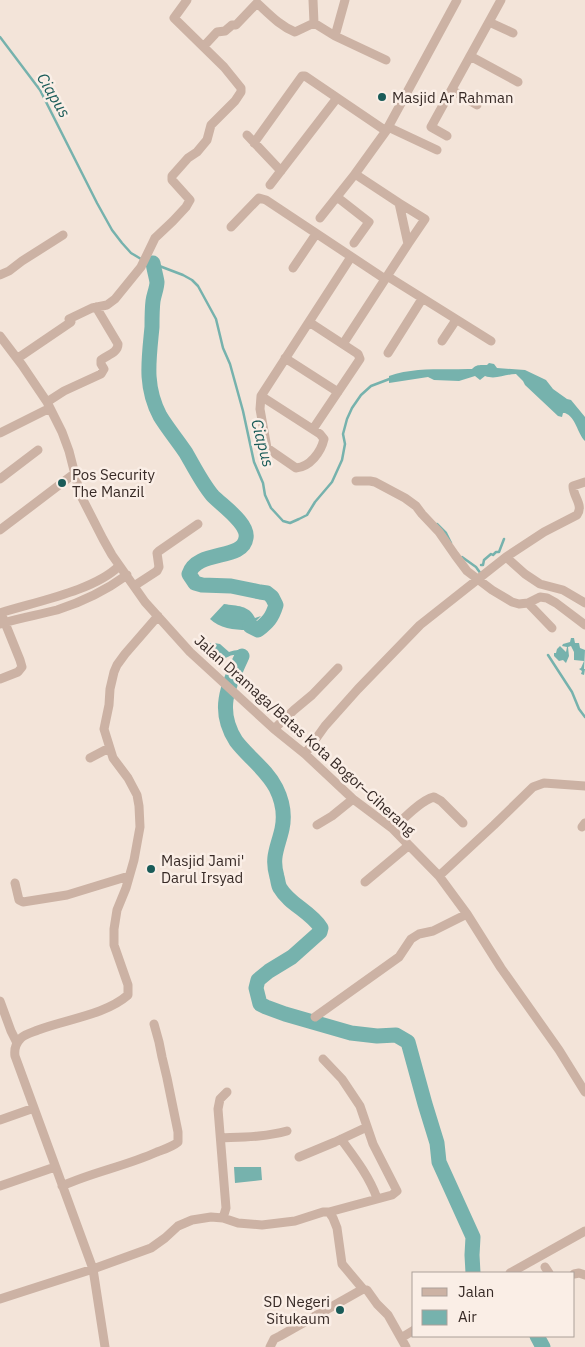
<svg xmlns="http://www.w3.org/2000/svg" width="585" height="1347" font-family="'IBM Plex Sans',sans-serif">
  <rect width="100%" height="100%" fill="#f3e4d9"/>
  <!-- water -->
  <path fill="#76b2ad" d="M 489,363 L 494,364 L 497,368 L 525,370 L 546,380 L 553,389 L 567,399 L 571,400 L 585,417 L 585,441 C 577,433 576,417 565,413 L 563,413 L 562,417 L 558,416 L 525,385 L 523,381 L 516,374 C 505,374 496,380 485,376 L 480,380 L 475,376 L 459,381 L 434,380 L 428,377 L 389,383 L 389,376 C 414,367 442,370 468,369 L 472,369 C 476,364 481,365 487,365 Z
    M 224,604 C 237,606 249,605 255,618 L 261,616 L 247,630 C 234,630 219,628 210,619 Z
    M 571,638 L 574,638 L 575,643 L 579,643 L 580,648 L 585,650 L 584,669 L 585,669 L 584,675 L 581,674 L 582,671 L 579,669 L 581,668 L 584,661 L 574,660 L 574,652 L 571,646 L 568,647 L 569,656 L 566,663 L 563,660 L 559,661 L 554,656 L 554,653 L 556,653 L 557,649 L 560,646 L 566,652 L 567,647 L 562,646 L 563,644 L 570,642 Z
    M 214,643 L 220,644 L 229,652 C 236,650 244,648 249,655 L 245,657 C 233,652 230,656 220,661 L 201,644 Z
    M 234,1167 L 261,1167 L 262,1180 L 235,1183 Z"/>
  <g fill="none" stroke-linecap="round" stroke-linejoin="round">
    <!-- stream -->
    <path stroke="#76b2ad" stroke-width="2.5" d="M 0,37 L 40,90 L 97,203 L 112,230 L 122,243 L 131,253 L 141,259 L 183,275 L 192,280 L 198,286 L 216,319 L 223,348 L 230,364 L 243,411 L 254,462 L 263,483 L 265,495 L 271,508 L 283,521 L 290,523 L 299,519 L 307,515 L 315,502 L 332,482 L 342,460 L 345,444 L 343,434 L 347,419 L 352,408 L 361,395 L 371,386 L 392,378
      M 437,524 L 446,533 L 451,543
      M 462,557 L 476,567 L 481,574
      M 481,565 L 483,565 L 484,560 L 491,554 L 493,555 L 496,552 L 499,552 L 504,539
      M 548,655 L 572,692 L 579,709 L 585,717"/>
    <!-- river -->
    <path stroke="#76b2ad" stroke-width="15" d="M 153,263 C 154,269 156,276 157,282 C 157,288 154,294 153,301 C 152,309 152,318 152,327 C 149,359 144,386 160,416 C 168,429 178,441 186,453 C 194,467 202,483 212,495 C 221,505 249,523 246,538 C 243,561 197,549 189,574 L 195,583 L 202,585 L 231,586 L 260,592 L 267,593 L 272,597 L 276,605 C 272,618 268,622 258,630 L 250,626
      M 242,656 C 228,686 216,710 236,741 C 248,757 267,770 276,788 C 282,800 285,815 282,829 C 278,847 271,857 277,877 C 278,880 278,885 280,888 C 290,905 310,911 321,928 L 320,932 L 292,957 L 269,971 L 258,980 L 256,988 L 260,1004 L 266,1007 L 285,1014 L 351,1033 L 377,1036 L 396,1035 L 408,1042 L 425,1104 L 437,1143 L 439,1162 L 473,1237 L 472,1255 L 473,1273
      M 537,1336 L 543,1347"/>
    <!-- minor -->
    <path stroke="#ccb2a4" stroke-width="9" d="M 313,0 L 314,23 L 335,36 L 386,60
      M 489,22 L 513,33
      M 335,36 L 345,0
      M 204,46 L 217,32 L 225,31 L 232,25 L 236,25 L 257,3 C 269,14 280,26 295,32 L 314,23
      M 470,56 L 518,82
      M 452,90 L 477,105
      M 388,127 L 437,150
      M 247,135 L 281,171
      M 447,136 L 431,127 L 501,0
      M 254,143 L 302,76 L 305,76 L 386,131
      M 270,185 L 337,98
      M 337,197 L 369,222 L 354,243
      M 399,203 L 425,219 L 408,244
      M 320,218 L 355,174
      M 231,227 L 259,198 L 266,200 L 385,279
      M 293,268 L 316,234
      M 0,275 L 9,271 L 22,261 L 63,235
      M 387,276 L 491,341
      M 309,322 L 358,354 L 360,359 L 313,429
      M 0,336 L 22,365 L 47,402 L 62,432 L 69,451 L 80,494 L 103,539 L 112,555 L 145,602 L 190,652 L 274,729 L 305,754 L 353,799 L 393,829 L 439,876 L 467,914 L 501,968 L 559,1050 L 585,1092
      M 442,341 L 456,320
      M 343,344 L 408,244 L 399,203 L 355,174 L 386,131 L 457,0
      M 388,353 L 422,299
      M 18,358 L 71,322 L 69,319 L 92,308 L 107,305 L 115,299 L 141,267 L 155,238 L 173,221 L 186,207 L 190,200 L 172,180 L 172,176 L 188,158 L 197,152 L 207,140 L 211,125 L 235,101 L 241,92 L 241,88 L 224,67 L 174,18 L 187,0
      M 285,358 L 338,392
      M 261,396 L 320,434 L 324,439 C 321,452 310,467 296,468 L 267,448 L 260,409 L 261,396 L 351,257
      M 47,402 L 64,391 L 101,374 L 104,369 L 101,364 L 101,360 C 107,355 118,353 118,344 L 96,307
      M 0,433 L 50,408
      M 0,479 L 38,450
      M 356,481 L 370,481 L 375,482 L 405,498 L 416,506 L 422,514 L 439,532 L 455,555 L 467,571 L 492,590 L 512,602 L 519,604 L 528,603 L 540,597 L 547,598 L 556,603 L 585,625
      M 0,530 L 75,473
      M 506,557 L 525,574 L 540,584 L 563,590 L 585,603
      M 134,586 L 157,571 L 159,567 L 157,553 L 159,551 L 198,524
      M 528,603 L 552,628
      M 0,613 C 34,602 94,591 119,566
      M 0,624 C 19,618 38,615 57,610 C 82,602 105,591 127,575
      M 0,679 L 18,672 L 22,667 L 20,660 L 3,618
      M 274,729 L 294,710 L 312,695 L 338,668
      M 305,754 L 325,726 L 358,689 L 420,625 L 506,557 L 544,532 L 577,515 C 584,505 573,497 573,486 L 585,482
      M 90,758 L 109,748
      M 317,825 L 332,816 L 353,799
      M 582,827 L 585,823
      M 393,829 C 402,820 421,800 434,797 L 441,801 L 463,823
      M 439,876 L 494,825 L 533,787 L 544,783 L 585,786
      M 365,882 L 408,846
      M 15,883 L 19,900 L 23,902 L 67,895 L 129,876
      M 0,1001 L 11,1031 L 17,1043
      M 315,1017 L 399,957 L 411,939 L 419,934 L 433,931 L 467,914
      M 323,1059 L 342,1079 L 360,1106 L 373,1144 L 397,1191 L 392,1195 L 329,1212
      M 0,1120 L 34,1108
      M 221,1138 C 243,1137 265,1137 287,1131
      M 341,1139 C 355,1158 369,1176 377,1198
      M 299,1157 L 335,1142 L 367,1127
      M 0,1186 L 55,1167
      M 62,1186 C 93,1172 126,1166 157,1152 C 165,1149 172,1147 178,1142 L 178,1132 L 167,1078 L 162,1057 L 159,1042 L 154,1024
      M 223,1218 L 226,1208 L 218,1109 L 220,1099 L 227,1092
      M 545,1267 L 549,1273
      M 510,1273 L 585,1231
      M 574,1274 L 579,1273 L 585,1275
      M 0,1299 L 93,1269 L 151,1248 L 165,1238 L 178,1226 L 192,1220 L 211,1217 L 223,1218 L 238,1223 L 262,1225 L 295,1221 L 323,1212 L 329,1212 L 333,1218 L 337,1228 L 342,1264 L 363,1289 L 367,1290 L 377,1304 L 388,1315 L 406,1347
      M 401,1338 L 414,1330
      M 105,1347 L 93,1269 L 15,1056 C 14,1049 16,1043 21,1038 C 25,1034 33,1032 38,1030 C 67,1019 105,1015 128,995 L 128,985 L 114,945 L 114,929 L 117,910 L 126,888 L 134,860 L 140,827 L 139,806 L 137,795 L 128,778 L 113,758 L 104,729 L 109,705 L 110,689 L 114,672 L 117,665 L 125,654 L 158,616
      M 270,1347 L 274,1339 L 280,1336 L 363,1289"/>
  </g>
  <!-- markers -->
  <g fill="#195b58" stroke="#faeee6" stroke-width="2">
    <circle cx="382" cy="97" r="5"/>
    <circle cx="62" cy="483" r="5"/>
    <circle cx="151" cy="869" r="5"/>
    <circle cx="340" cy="1310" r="5"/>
  </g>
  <g text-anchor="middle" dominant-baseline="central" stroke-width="5" stroke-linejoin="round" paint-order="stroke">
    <!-- poi labels -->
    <g font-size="15" fill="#372a26" stroke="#faeee6" text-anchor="start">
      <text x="392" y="97">Masjid Ar Rahman</text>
      <text x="72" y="474">Pos Security<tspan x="72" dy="17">The Manzil</tspan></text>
      <text x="161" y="860">Masjid Jami'<tspan x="161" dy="17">Darul Irsyad</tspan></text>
      <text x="330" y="1301" text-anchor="end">SD Negeri<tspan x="330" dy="17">Situkaum</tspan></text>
    </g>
    <!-- street labels -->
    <g font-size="15" fill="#372a26" stroke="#faeee6">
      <text transform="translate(305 735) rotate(42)">Jalan Dramaga/Batas Kota Bogor–Ciherang</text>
    </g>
    <!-- water labels -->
    <g font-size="16" font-style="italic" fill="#195b58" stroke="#faeee6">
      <text transform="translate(54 95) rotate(59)">Ciapus</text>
      <text transform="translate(263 443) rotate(75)">Ciapus</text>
    </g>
  </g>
  <!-- legend -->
  <rect x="412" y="1272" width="162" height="65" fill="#faeee6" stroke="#aca099"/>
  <rect x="422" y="1288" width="25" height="8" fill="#ccb2a4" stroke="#aca099"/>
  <text x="458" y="1297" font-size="15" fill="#372a26">Jalan</text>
  <rect x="422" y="1310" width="25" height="15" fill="#76b2ad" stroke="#aca099"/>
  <text x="458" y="1322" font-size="15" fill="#372a26">Air</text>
</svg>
